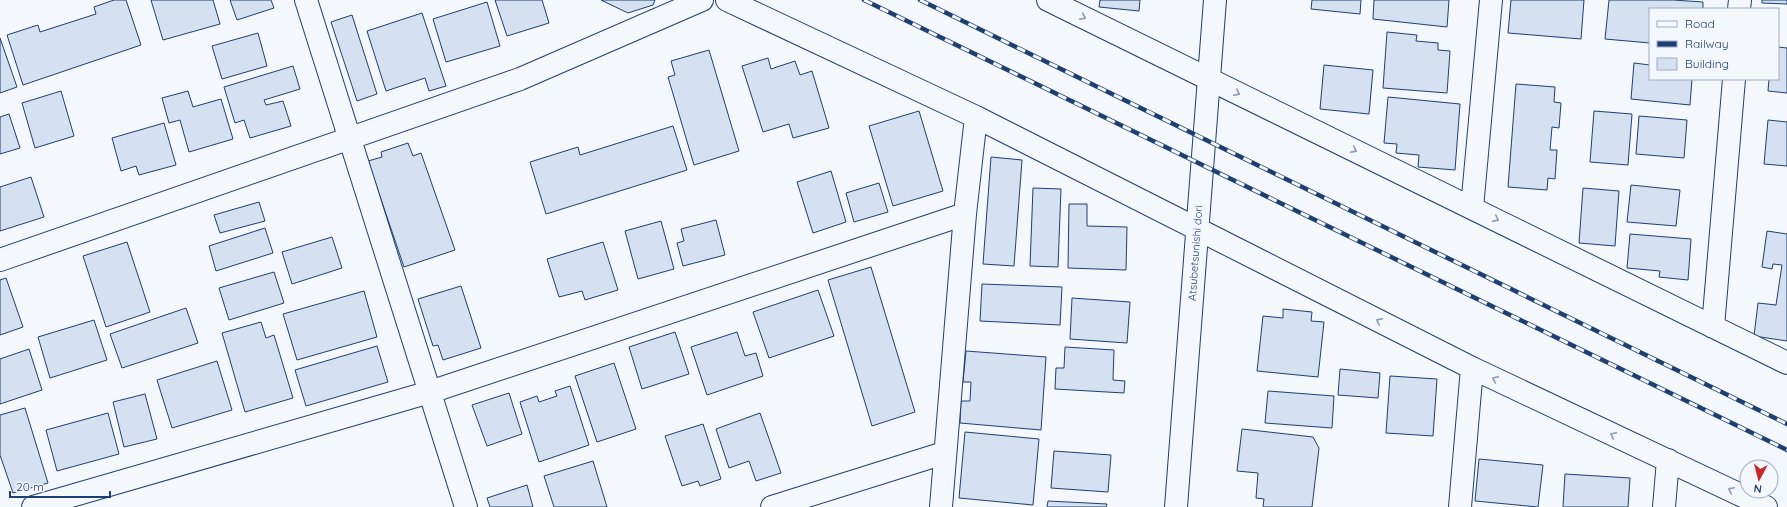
<svg xmlns="http://www.w3.org/2000/svg" width="1787" height="507" font-family="Quicksand,sans-serif">
  <rect width="100%" height="100%" fill="#f4f7fb"/>
  <!-- building -->
  <path fill="#d5e0f0" stroke="#1d3f73" d="M 114,0 L 126,0 L 141,45 L 23,85 L 7,35 L 38,25 L 40,32 L 96,14 L 94,7 Z
    M 151,0 L 213,0 L 220,24 L 163,40 Z
    M 230,0 L 271,0 L 274,8 L 237,20 Z
    M 495,0 L 542,0 L 549,23 L 507,36 Z
    M 601,0 L 655,0 L 653,5 L 628,13 Z
    M 1100,0 L 1140,0 L 1139,11 L 1099,7 Z
    M 1312,0 L 1361,0 L 1360,14 L 1311,9 Z
    M 1374,0 L 1449,0 L 1447,27 L 1373,19 Z
    M 1511,0 L 1584,0 L 1581,39 L 1508,33 Z
    M 1609,0 L 1673,0 L 1703,2 L 1703,9 L 1650,9 L 1650,43 L 1605,39 Z
    M 1762,0 L 1787,0 L 1787,4 L 1762,3 Z
    M 487,2 L 500,46 L 446,62 L 433,19 Z
    M 422,13 L 446,86 L 429,91 L 425,78 L 386,91 L 367,31 Z
    M 352,15 L 377,94 L 357,101 L 331,22 Z
    M 1387,32 L 1417,35 L 1416,41 L 1438,43 L 1438,50 L 1450,51 L 1447,93 L 1383,88 Z
    M 258,33 L 267,66 L 222,79 L 212,46 Z
    M 0,38 L 17,87 L 0,93 Z
    M 1778,47 L 1787,48 L 1787,93 L 1768,91 L 1769,79 L 1778,79 Z
    M 709,50 L 739,151 L 694,165 L 668,77 L 675,75 L 671,61 Z
    M 768,58 L 771,69 L 795,61 L 800,75 L 812,71 L 829,128 L 793,138 L 789,124 L 763,132 L 742,66 Z
    M 1634,63 L 1650,65 L 1650,79 L 1692,79 L 1690,105 L 1631,99 Z
    M 1324,65 L 1373,70 L 1369,114 L 1320,109 Z
    M 293,66 L 300,89 L 264,100 L 266,105 L 283,101 L 291,126 L 250,138 L 244,120 L 235,123 L 224,87 Z
    M 1516,84 L 1555,87 L 1554,102 L 1561,103 L 1559,128 L 1552,127 L 1550,150 L 1557,150 L 1555,179 L 1548,178 L 1547,190 L 1508,187 Z
    M 61,91 L 74,136 L 35,148 L 22,103 Z
    M 188,91 L 193,107 L 221,99 L 233,139 L 189,152 L 180,120 L 169,123 L 162,98 Z
    M 1388,97 L 1460,104 L 1455,170 L 1418,167 L 1419,155 L 1396,153 L 1397,144 L 1384,143 Z
    M 919,111 L 943,191 L 893,206 L 869,126 Z
    M 1594,111 L 1632,114 L 1628,165 L 1590,162 Z
    M 9,114 L 20,148 L 0,154 L 0,117 Z
    M 1639,116 L 1687,120 L 1684,158 L 1636,154 Z
    M 1768,120 L 1787,122 L 1787,166 L 1764,164 Z
    M 164,123 L 176,165 L 139,175 L 136,166 L 121,171 L 112,138 Z
    M 673,126 L 687,170 L 546,214 L 530,162 L 578,147 L 580,155 Z
    M 408,143 L 413,156 L 421,153 L 455,250 L 404,267 L 368,161 L 382,157 L 381,152 Z
    M 991,157 L 1022,160 L 1014,266 L 983,264 Z
    M 831,171 L 846,222 L 813,233 L 797,182 Z
    M 31,177 L 44,217 L 0,231 L 0,187 Z
    M 879,183 L 888,212 L 854,222 L 846,193 Z
    M 1631,185 L 1680,190 L 1676,226 L 1627,222 Z
    M 1033,188 L 1061,189 L 1058,267 L 1030,266 Z
    M 1583,188 L 1619,191 L 1615,246 L 1579,243 Z
    M 259,202 L 265,221 L 220,233 L 214,215 Z
    M 1069,204 L 1087,204 L 1087,226 L 1127,227 L 1126,270 L 1068,268 Z
    M 716,220 L 725,255 L 683,266 L 677,243 L 684,241 L 681,229 Z
    M 661,221 L 674,269 L 638,279 L 625,231 Z
    M 265,228 L 273,253 L 216,271 L 209,246 Z
    M 1767,231 L 1787,234 L 1787,341 L 1754,336 L 1758,303 L 1776,305 L 1782,265 L 1773,264 L 1772,269 L 1762,267 Z
    M 1630,234 L 1691,239 L 1688,280 L 1659,277 L 1660,271 L 1627,268 Z
    M 332,237 L 342,268 L 292,284 L 282,252 Z
    M 127,242 L 150,312 L 106,327 L 83,256 Z
    M 603,242 L 618,290 L 585,300 L 582,291 L 559,297 L 547,259 Z
    M 871,267 L 915,412 L 872,426 L 828,280 Z
    M 274,272 L 284,303 L 229,320 L 219,288 Z
    M 6,278 L 23,327 L 0,335 L 0,280 Z
    M 982,284 L 1062,287 L 1060,325 L 980,321 Z
    M 461,286 L 481,348 L 443,360 L 438,345 L 433,346 L 418,299 Z
    M 818,290 L 834,336 L 769,358 L 753,312 Z
    M 364,291 L 377,337 L 297,360 L 283,314 Z
    M 1072,298 L 1130,302 L 1127,343 L 1070,339 Z
    M 186,308 L 198,343 L 122,368 L 110,334 Z
    M 1283,309 L 1312,312 L 1311,321 L 1324,322 L 1318,377 L 1257,371 L 1263,316 L 1283,318 Z
    M 94,320 L 107,360 L 50,378 L 38,337 Z
    M 261,322 L 266,338 L 274,335 L 293,398 L 245,412 L 222,333 Z
    M 675,332 L 689,374 L 642,389 L 629,347 Z
    M 737,332 L 745,356 L 756,353 L 763,376 L 707,395 L 691,347 Z
    M 377,346 L 388,382 L 306,406 L 295,370 Z
    M 1065,347 L 1114,350 L 1113,380 L 1125,381 L 1124,393 L 1055,389 L 1056,368 L 1064,368 Z
    M 29,349 L 42,390 L 0,404 L 0,359 Z
    M 966,351 L 1046,357 L 1041,430 L 960,423 L 961,401 L 970,401 L 971,382 L 963,382 Z
    M 217,361 L 232,410 L 172,428 L 157,380 Z
    M 614,363 L 636,429 L 597,442 L 575,376 Z
    M 1340,369 L 1380,373 L 1378,398 L 1338,395 Z
    M 1390,376 L 1437,379 L 1433,436 L 1386,433 Z
    M 570,386 L 589,445 L 539,462 L 520,402 L 537,396 L 539,402 L 557,396 L 555,391 Z
    M 1268,391 L 1334,396 L 1332,428 L 1265,423 Z
    M 509,393 L 522,434 L 487,446 L 472,405 Z
    M 145,394 L 157,439 L 124,447 L 113,402 Z
    M 25,408 L 48,483 L 13,493 L 0,455 L 0,415 Z
    M 108,413 L 119,454 L 57,471 L 46,430 Z
    M 760,413 L 781,473 L 756,481 L 749,461 L 729,468 L 716,429 Z
    M 703,424 L 721,479 L 700,486 L 698,481 L 682,486 L 665,436 Z
    M 1242,429 L 1313,437 L 1319,448 L 1312,507 L 1263,507 L 1264,499 L 1256,498 L 1258,473 L 1237,471 Z
    M 965,432 L 1039,439 L 1033,505 L 959,498 Z
    M 1054,451 L 1111,455 L 1108,492 L 1051,488 Z
    M 1479,459 L 1543,465 L 1538,507 L 1475,501 Z
    M 593,461 L 607,507 L 554,507 L 544,476 Z
    M 1565,474 L 1630,478 L 1628,507 L 1563,507 Z
    M 527,485 L 533,507 L 490,507 L 487,498 Z
    M 1048,501 L 1107,504 L 1106,507 L 1047,507 Z"/>
  <g fill="none" stroke-linecap="round" stroke-linejoin="round">
    <!-- minor casing -->
    <g stroke="#1d3f73" stroke-width="24">
      <path id="minor" d="M 306,0 L 466,507
        M 727,0 L 976,117 L 1472,368 L 1766,507
        M 1048,0 L 1787,363
        M 1739,9 L 1740,0
        M 1472,208 L 1491,0
        M 0,260 L 520,79 L 702,0
        M 1713,327 L 1734,79
        M 33,507 L 430,392 L 965,214
        M 772,507 L 944,453
        M 941,507 L 965,214 L 976,117
        M 1460,507 L 1472,368
        M 1664,507 L 1668,460"/>
    </g>
    <!-- tertiary casing -->
    <g stroke="#1d3f73" stroke-width="24">
      <path id="tertiary" d="M 1176,507 L 1215,0"/>
    </g>
    <!-- minor -->
    <use href="#minor" stroke="#f4f7fb" stroke-width="22"/>
    <!-- tertiary -->
    <use href="#tertiary" stroke="#f4f7fb" stroke-width="22"/>
    <!-- rail casing -->
    <g stroke="#1d3f73" stroke-width="4.5">
      <path id="rail" d="M 864,0 L 1787,450
        M 920,0 L 1787,424"/>
    </g>
    <!-- rail -->
    <use href="#rail" stroke="#f4f7fb" stroke-width="3" stroke-dasharray="9" stroke-linecap="butt"/>
  </g>
  <!-- one-way arrows -->
  <defs><path id="oneway-chevron" d="M-2-3.5L2.5 0L-2 3.5" fill="none" stroke-width="1.6" stroke-linecap="round" stroke-linejoin="round"/></defs>
  <g stroke="#889bb7">
    <use href="#oneway-chevron" transform="translate(1083 17) rotate(26)"/>
    <use href="#oneway-chevron" transform="translate(1237 93) rotate(26)"/>
    <use href="#oneway-chevron" transform="translate(1354 150) rotate(26)"/>
    <use href="#oneway-chevron" transform="translate(1496 219) rotate(26)"/>
    <use href="#oneway-chevron" transform="translate(1379 321) rotate(-153)"/>
    <use href="#oneway-chevron" transform="translate(1495 379) rotate(-155)"/>
    <use href="#oneway-chevron" transform="translate(1613 435) rotate(-155)"/>
    <use href="#oneway-chevron" transform="translate(1731 490) rotate(-154)"/>
  </g>
  <g text-anchor="middle" dominant-baseline="central" stroke-width="3" stroke-linejoin="round" paint-order="stroke">
    <!-- street labels -->
    <g font-size="11" fill="#1d3f73" stroke="#f4f7fb">
      <text transform="translate(1195 253) rotate(-86)">Atsubetsunishi dori</text>
    </g>
  </g>
  <!-- legend -->
  <rect x="1649" y="8" width="130" height="72" fill="#f4f7fb" stroke="#9eadc5"/>
  <rect x="1657" y="21" width="20" height="6" fill="#f4f7fb" stroke="#9eadc5"/>
  <text x="1685" y="28" font-size="12" fill="#1d3f73">Road</text>
  <rect x="1657" y="41" width="20" height="6" fill="#1d3f73" stroke="#9eadc5"/>
  <text x="1685" y="48" font-size="12" fill="#1d3f73">Railway</text>
  <rect x="1657" y="58" width="20" height="12" fill="#d5e0f0" stroke="#9eadc5"/>
  <text x="1685" y="68" font-size="12" fill="#1d3f73">Building</text>
  <!-- north arrow -->
  <g transform="translate(1759 479) rotate(187)"><circle r="19" fill="#f4f7fb" stroke="#9eadc5"/>
  <path d="M0-3L7 15L0 10L-7 15Z" fill="#c62828"/>
  <text y="-6" font-size="11" font-weight="bold" text-anchor="middle" fill="#1d3f73">N</text>
  </g>
  <!-- scale -->
  <path d="M10 491v6h100v-6" fill="none" stroke="#1d3f73" stroke-width="2"/>
  <text x="16" y="491" font-size="12" fill="#1d3f73" stroke="#f4f7fb" stroke-width="3" paint-order="stroke">20 m</text>
</svg>
